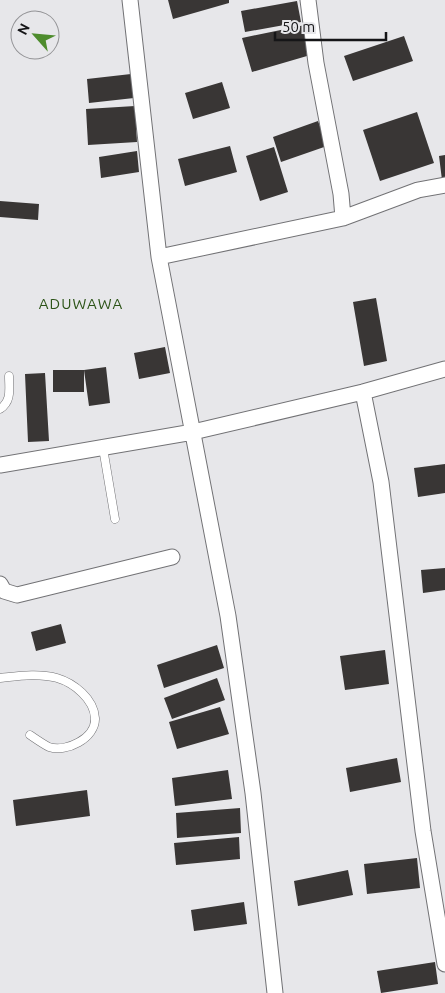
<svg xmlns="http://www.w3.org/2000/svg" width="445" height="993" font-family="Ubuntu,sans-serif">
  <rect width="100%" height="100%" fill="#e7e7ea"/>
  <!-- building -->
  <path fill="#393635" d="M 168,0 L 229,0 L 229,3 L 173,19 Z
    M 297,1 L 301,22 L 245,32 L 241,11 Z
    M 305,25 L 307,56 L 252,72 L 242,38 Z
    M 404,36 L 413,61 L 353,81 L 344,56 Z
    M 131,74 L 134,98 L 89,103 L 87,79 Z
    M 222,82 L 230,108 L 193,119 L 185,93 Z
    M 135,106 L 137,142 L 88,145 L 86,109 Z
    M 417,112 L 434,163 L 380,181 L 363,130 Z
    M 318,121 L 327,146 L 281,162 L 273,137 Z
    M 230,146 L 237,172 L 185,186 L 178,159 Z
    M 274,147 L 288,192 L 260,201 L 246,156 Z
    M 137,151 L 139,172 L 101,178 L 99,157 Z
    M 445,155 L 445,180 L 442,180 L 439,156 Z
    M 0,201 L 39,204 L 38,220 L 0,217 Z
    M 376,298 L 387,361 L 364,366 L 353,302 Z
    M 165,347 L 170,373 L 139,379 L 134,353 Z
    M 106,367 L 110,403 L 89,406 L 84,370 Z
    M 53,370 L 84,370 L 84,392 L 53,392 Z
    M 45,373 L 49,441 L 28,442 L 25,374 Z
    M 445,464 L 445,493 L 418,497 L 414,468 Z
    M 445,568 L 445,590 L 423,593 L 421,570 Z
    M 61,624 L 66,643 L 36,651 L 31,632 Z
    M 217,645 L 224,668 L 164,688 L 157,665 Z
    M 385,650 L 389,684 L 345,690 L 340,656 Z
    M 217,678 L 225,700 L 172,719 L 164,698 Z
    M 220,707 L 229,734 L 177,749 L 169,722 Z
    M 397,758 L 401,782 L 350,792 L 346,768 Z
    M 228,770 L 232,799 L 175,806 L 172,778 Z
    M 87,790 L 90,816 L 16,826 L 13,800 Z
    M 240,808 L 241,833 L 177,838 L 176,813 Z
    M 239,837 L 240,859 L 176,865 L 174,843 Z
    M 417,858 L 420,888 L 367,894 L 364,864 Z
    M 348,870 L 353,895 L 298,906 L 294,881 Z
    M 244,902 L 247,924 L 194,931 L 191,910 Z
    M 435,962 L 438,984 L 381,993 L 377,971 Z"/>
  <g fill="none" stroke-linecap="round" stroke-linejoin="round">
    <!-- lane casing -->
    <g stroke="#727275" stroke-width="9">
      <path id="lane" d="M 0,409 C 12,401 9,389 9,376
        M 103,448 L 115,519
        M 0,678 C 19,676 38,673 57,678 C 74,683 94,699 95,718 C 96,738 66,753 49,747 C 43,744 36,739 30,735"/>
    </g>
    <!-- street casing -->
    <g stroke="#727275" stroke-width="17">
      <path id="street" d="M 130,0 L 159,257 L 228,616 L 253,793 L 275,993
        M 308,0 L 316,63 L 341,194 L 343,218
        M 159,257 L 343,218 L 418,190 L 445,185
        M 363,392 L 381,482 L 423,831 L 445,964
        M 0,465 L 193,432 L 363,392 L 445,369
        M 0,584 L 4,591 L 17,595 L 172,557"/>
    </g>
    <!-- lane -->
    <use href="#lane" stroke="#fff" stroke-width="8"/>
    <!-- street -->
    <use href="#street" stroke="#fff" stroke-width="15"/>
  </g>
  <g text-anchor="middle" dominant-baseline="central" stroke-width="5" stroke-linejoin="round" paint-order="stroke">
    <!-- quarter labels -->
    <g font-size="15" letter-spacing="1" fill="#2b5316" stroke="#e7e7ea">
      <text x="81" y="303">ADUWAWA</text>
    </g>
  </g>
  <!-- north arrow -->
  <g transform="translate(35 35) rotate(297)"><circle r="24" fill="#e7e7ea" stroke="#939396"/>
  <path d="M0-4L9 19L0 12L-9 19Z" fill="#4e8c2d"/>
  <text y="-8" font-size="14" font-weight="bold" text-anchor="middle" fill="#151517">N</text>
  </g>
  <!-- scale -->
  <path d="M275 32v8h111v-8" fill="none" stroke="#151517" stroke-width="2.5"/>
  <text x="282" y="32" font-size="15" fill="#151517" stroke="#e7e7ea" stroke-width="4" paint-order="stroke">50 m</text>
</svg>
